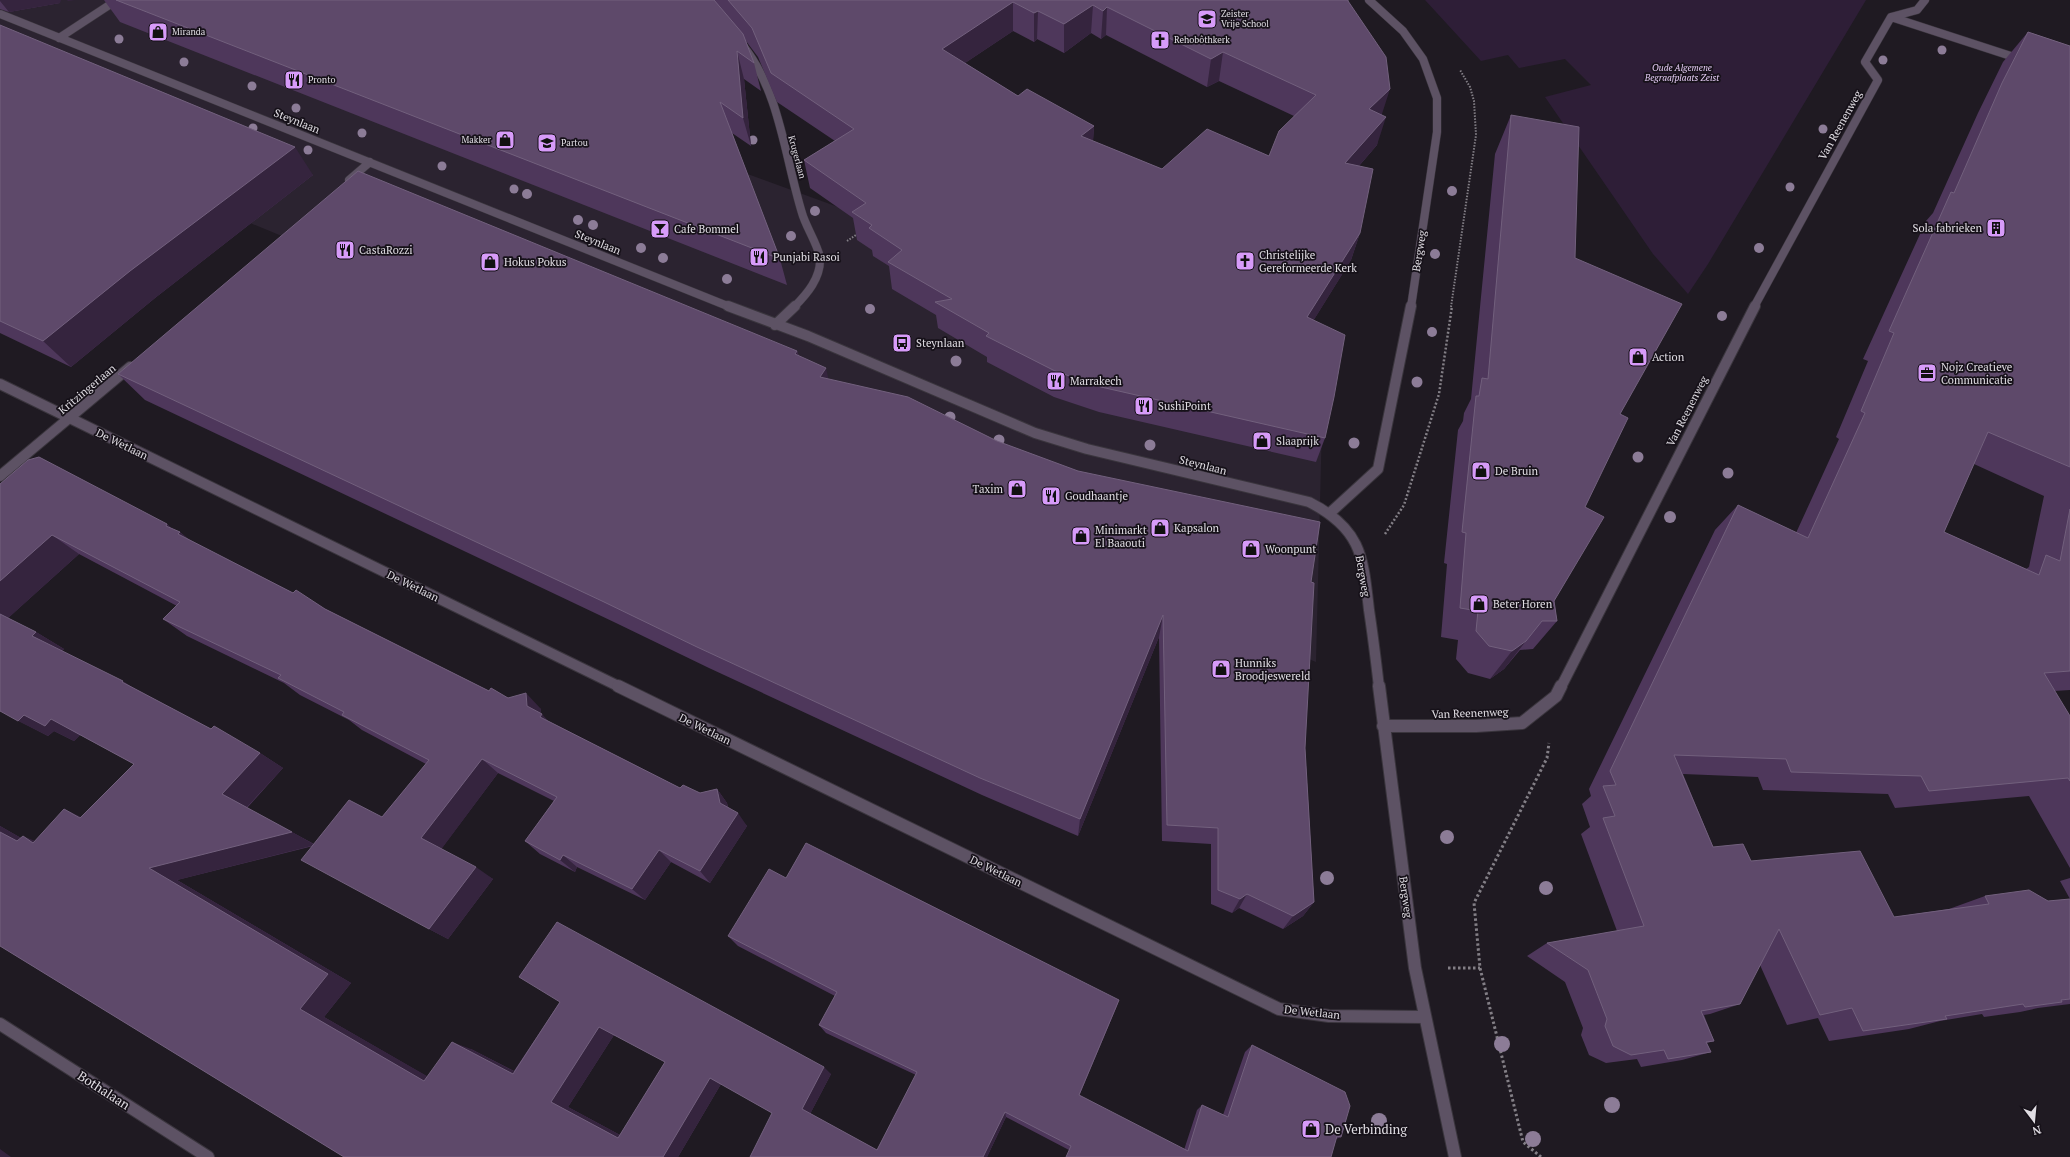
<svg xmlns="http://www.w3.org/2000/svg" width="2070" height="1157" font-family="'PT Serif',serif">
  <rect width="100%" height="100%" fill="#1f1a22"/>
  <!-- built -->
  <path fill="#2b2330" d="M 0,0 L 271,0 L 1323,384 L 1316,662 L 0,120 Z"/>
  <!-- green -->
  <path fill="#2e1e37" d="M 1425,0 L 1866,0 L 1708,264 L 1688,294 L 1653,254 L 1545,97 L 1591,85 L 1565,59 L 1519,68 L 1508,55 L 1481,61 Z"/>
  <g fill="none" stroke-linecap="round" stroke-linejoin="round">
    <!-- minor-far2 casing -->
    <g stroke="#3a353d" stroke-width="9">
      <path id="minor-far2" d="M 1369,0 L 1403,31 L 1423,59 L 1437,98 L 1437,132 L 1411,307
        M 0,14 L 730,307
        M 1891,17 L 2020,59
        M 59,38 L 117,0
        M 744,47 C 780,93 785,158 802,213 C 805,225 819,247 820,258 C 821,278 807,294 794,307
        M 349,180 L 370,162
        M 1754,307 L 1878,80 L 1865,62 L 1891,17 L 1917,10 L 1925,0"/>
    </g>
    <!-- minor-far1 casing -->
    <g stroke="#3a353d" stroke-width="12">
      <path id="minor-far1" d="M 728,306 L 808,336 L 1035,433 L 1087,449 L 1309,502 C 1362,529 1363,557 1369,610 C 1373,636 1376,661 1379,687
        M 775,325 L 795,306
        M 0,384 L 620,687
        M 0,476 L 130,367
        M 1331,512 L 1378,469 L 1411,306
        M 1561,687 L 1755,306"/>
    </g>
    <!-- minor casing -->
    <g stroke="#3a353d" stroke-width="14">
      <path id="minor" d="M 618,686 L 1279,1009 L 1329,1016 L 1424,1017
        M 1379,686 L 1415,968 L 1455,1157
        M 1383,726 L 1476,726 L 1522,723 L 1556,696 L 1561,686
        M 0,1024 L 208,1157"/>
    </g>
    <!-- path-far2 -->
    <path stroke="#837f86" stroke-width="2" stroke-dasharray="1.5 1.5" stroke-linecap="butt" d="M 847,241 L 859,233
      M 1451,307 L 1476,135 L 1474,101 L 1470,87 L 1460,70"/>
    <!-- path-far1 -->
    <path stroke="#837f86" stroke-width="2.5" stroke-dasharray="2 2" stroke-linecap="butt" d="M 1385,534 L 1404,505 L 1439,394 L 1452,306"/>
    <!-- path -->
    <path stroke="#837f86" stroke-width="3" stroke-dasharray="2.5 2.5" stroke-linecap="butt" d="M 1448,968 L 1480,968
      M 1541,1157 L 1523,1142 L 1480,968 L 1474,903 L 1547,758 L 1549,743"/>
    <!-- minor-far2 -->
    <use href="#minor-far2" stroke="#5d5264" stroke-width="8"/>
    <!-- minor-far1 -->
    <use href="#minor-far1" stroke="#5d5264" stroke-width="10"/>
    <!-- minor -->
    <use href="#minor" stroke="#5d5264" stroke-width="12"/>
  </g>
  <!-- trees -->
  <g fill="#8c7c97">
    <circle cx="119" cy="39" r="4.5"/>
    <circle cx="1942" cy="50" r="4.5"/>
    <circle cx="1883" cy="60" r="4.5"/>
    <circle cx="184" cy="62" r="4.5"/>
    <circle cx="252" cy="86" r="4.5"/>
    <circle cx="296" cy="108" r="4.5"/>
    <circle cx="253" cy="128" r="4.5"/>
    <circle cx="1823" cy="129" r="4.5"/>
    <circle cx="362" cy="133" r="4.5"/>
    <circle cx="753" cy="140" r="4.5"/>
    <circle cx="308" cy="150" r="4.5"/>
    <circle cx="442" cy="166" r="4.5"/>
    <circle cx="1790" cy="187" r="4.5"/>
    <circle cx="514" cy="189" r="4.5"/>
    <circle cx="1452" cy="191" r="5"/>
    <circle cx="527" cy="194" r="5"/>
    <circle cx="815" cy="211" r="5"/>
    <circle cx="578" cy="220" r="5"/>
    <circle cx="593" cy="225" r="5"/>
    <circle cx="791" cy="236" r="5"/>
    <circle cx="641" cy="248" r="5"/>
    <circle cx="1759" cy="248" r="5"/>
    <circle cx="1435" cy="254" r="5"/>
    <circle cx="663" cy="258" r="5"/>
    <circle cx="727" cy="279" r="5"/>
    <circle cx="870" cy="309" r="5"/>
    <circle cx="1722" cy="316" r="5"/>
    <circle cx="1432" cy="332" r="5"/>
    <circle cx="956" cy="361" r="5.5"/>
    <circle cx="1417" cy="382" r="5.5"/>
    <circle cx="950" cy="417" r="5.5"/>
    <circle cx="999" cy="440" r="5.5"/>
    <circle cx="1354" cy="443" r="5.5"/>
    <circle cx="1150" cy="445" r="5.5"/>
    <circle cx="1638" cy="457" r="5.5"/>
    <circle cx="1728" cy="473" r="5.5"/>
    <circle cx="1670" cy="517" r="6"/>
    <circle cx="1447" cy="837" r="7"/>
    <circle cx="1327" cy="878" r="7"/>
    <circle cx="1546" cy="888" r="7"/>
    <circle cx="1502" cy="1044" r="8"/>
    <circle cx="1612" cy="1105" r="8"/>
    <circle cx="1379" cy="1121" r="8"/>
    <circle cx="1533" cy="1139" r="8"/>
  </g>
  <!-- wall -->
  <path fill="#4e375b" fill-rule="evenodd" d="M 0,0 L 60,3 L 9,12 L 0,9 Z
    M 104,0 L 1348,0 L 1382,115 L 1377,145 L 1359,166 L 1360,233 L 1351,260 L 1313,321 L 1325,438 L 1316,462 L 1099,412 L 1054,397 L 987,362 L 987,357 L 938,328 L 936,315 L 892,289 L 889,266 L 873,256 L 872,250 L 857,240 L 853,218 L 810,188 L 804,160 L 835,141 L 777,102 L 758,57 L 746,41 L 754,63 L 761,91 L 744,79 L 751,146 L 732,133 L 780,259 L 787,285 L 120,22 ZM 1013,31 L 1034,42 L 1037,39 L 1064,53 L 1091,33 L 1101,39 L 1106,35 L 1207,87 L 1219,81 L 1294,116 L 1269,156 L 1162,169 L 1093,141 L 1094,126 L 1018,96 L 965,63 Z
    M 0,25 L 313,175 L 155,298 L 71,367 L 0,333 Z
    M 2028,32 L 2070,46 L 2070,690 L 2054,691 L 2070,716 L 2070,868 L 2029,796 L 1895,808 L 1888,794 L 1763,790 L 1758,777 L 1683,774 L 1713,847 L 1751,861 L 1894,917 L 1949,909 L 1985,896 L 2048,901 L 2070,899 L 2070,1004 L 2038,1008 L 2020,1012 L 1984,1017 L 1982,1014 L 1940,1021 L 1909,1029 L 1829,1041 L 1818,1018 L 1787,1025 L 1760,965 L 1740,1004 L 1710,1014 L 1704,1015 L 1714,1041 L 1707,1043 L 1711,1052 L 1682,1060 L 1641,1067 L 1637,1059 L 1606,1063 L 1589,1055 L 1581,1035 L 1583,1028 L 1565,982 L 1527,956 L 1547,943 L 1617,931 L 1581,834 L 1590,827 L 1582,804 L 1591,796 L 1589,789 L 1715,530 L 1738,505 L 1796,533 L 1839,439 L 1836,437 L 1868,361 L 1863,359 L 1926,221 L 1933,213 L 1978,113 L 2003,62 ZM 1974,464 L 2044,496 L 2029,567 L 2026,569 L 1944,532 Z
    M 1511,115 L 1575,258 L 1620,414 L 1585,507 L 1554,601 L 1557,621 L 1533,649 L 1520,650 L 1504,669 L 1490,679 L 1468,673 L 1456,659 L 1458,640 L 1441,637 L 1447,564 L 1444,563 L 1458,430 L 1463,421 L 1464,413 L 1471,399 L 1495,154 Z
    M 797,351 L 799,356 L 828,379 L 997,441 L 1311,582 L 1305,748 L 1314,902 L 1303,916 L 1283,929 L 1239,908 L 1232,913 L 1211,904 L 1211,844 L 1162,841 L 1159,637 L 1078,836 L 982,795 L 709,668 L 616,623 L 145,400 L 118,374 Z
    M 0,484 L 167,524 L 171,528 L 180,532 L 189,540 L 325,609 L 489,691 L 541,709 L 541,714 L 548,721 L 680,788 L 700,793 L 717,789 L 727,803 L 728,807 L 747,826 L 710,883 L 671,862 L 645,900 L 577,867 L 575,872 L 540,854 L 525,841 L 554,801 L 498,773 L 441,849 L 493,879 L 448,939 L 429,929 L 313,846 L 177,880 L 351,983 L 324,1017 L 428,1077 L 471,1049 L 514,1071 L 560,1002 L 831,1074 L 810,1114 L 877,1150 L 916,1075 L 826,1033 L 819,1025 L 835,996 L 738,946 L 728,936 L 786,878 L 1119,1000 L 1116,1008 L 1079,1096 L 1184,1150 L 1197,1110 L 1202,1105 L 1223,1115 L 1245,1052 L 1252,1045 L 1341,1137 L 1336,1139 L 1331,1157 L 1069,1150 L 1006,1117 L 987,1157 L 750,1157 L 772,1113 L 721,1084 L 678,1157 L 344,1157 L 0,946 L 0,826 L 21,838 L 35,841 L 81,817 L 134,764 L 80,735 L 74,741 L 54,731 L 48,736 L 0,711 ZM 79,554 L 177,606 L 163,619 L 187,636 L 284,683 L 300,695 L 349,720 L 362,730 L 426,764 L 382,817 L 314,844 L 247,808 L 283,768 L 260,753 L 211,729 L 62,651 L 64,649 L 36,632 L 8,618 ZM 614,1035 L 665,1062 L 620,1135 L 568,1107 Z
    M 2070,878 L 2070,899 L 2060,881 Z"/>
  <!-- shaded-wall -->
  <path fill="#35243e" d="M 0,0 L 61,0 L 60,3 L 9,12 L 0,1 Z
    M 67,0 L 75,0 L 68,1 Z
    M 1013,2 L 1013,31 L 944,77 L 942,49 Z
    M 1093,5 L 1091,33 L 1064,53 L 1064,24 Z
    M 1107,7 L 1106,35 L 1101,39 L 1103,11 Z
    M 1038,11 L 1037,39 L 1034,42 L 1034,13 Z
    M 737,51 L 744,79 L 751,146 L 743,118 Z
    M 1223,52 L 1219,81 L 1207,87 L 1211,59 Z
    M 1390,89 L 1381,117 L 1369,109 Z
    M 1386,117 L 1377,145 L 1337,191 L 1345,163 Z
    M 1094,126 L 1092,154 L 1081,136 Z
    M 295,147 L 313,175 L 155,298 L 71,367 L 43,341 L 130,271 Z
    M 1360,233 L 1351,260 L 1299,344 L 1307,317 Z
    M 797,351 L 804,378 L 795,354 Z
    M 826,368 L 832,395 L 820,377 Z
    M 167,524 L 178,534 L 180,532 L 203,551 L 166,526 Z
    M 52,535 L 79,554 L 6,620 L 0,617 L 0,581 Z
    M 1163,615 L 1159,637 L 1078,836 L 1080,819 Z
    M 36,632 L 64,649 L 61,653 L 32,636 Z
    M 1526,641 L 1504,669 L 1490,679 L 1512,651 Z
    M 123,681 L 149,698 L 122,682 Z
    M 526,693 L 541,709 L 541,715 L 542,714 L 556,730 L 527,706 Z
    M 24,715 L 51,719 L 80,735 L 74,741 L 54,731 L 48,736 L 18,721 Z
    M 260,753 L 283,768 L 246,808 L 222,794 Z
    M 482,759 L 498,773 L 440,851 L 421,838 Z
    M 717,789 L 727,803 L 729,816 L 720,803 Z
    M 64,809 L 94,823 L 80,818 Z
    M 738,813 L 747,826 L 710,883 L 700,871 Z
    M 0,826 L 49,854 L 17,841 L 0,832 Z
    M 292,832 L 315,845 L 177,880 L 351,983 L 324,1017 L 446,1087 L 424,1081 L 300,1009 L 149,868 Z
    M 23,836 L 54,849 L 33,843 Z
    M 659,850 L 671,862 L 645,900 L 632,889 Z
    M 563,855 L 577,867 L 575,872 L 560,860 Z
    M 476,867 L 493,879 L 448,939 L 429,929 Z
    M 1247,894 L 1239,908 L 1232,913 L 1240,899 Z
    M 1314,902 L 1303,916 L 1283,929 L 1293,916 Z
    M 1119,1000 L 1116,1008 L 1077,1101 L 1079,1095 Z
    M 599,1027 L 614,1035 L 568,1107 L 633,1142 L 618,1138 L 551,1102 Z
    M 452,1042 L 471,1049 L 531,1080 L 513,1074 Z
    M 824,1067 L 831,1074 L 810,1114 L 802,1109 Z
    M 710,1078 L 721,1084 L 678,1157 L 663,1157 Z
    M 1005,1112 L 1006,1117 L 987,1157 L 983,1157 Z
    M 0,1149 L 11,1157 L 0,1157 Z"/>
  <!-- building -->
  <path fill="#5e496a" stroke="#72607d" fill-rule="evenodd" d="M 116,0 L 714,0 L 743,34 L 754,63 L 737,51 L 743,118 L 720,102 L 780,259 Z
    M 728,0 L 1348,0 L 1348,1 L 1386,57 L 1390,89 L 1369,109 L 1386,117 L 1345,163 L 1373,169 L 1360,233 L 1307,317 L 1345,335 L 1334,397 L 1325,438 L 1101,387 L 1055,371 L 986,336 L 989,333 L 935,302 L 952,299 L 888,262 L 902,250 L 869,228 L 872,225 L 852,212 L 866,203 L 804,160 L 854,129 L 771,73 L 752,28 ZM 1013,2 L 1034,13 L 1038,11 L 1064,24 L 1093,5 L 1103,11 L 1107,7 L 1211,59 L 1223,52 L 1316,95 L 1279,131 L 1269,156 L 1207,129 L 1162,169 L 1081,136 L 1094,126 L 1027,89 L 1018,96 L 942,49 Z
    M 0,25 L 295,147 L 130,271 L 43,341 L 0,321 Z
    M 2028,32 L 2070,46 L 2070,467 L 1988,432 L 1944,532 L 2039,575 L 2046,555 L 2060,561 L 2070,509 L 2070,671 L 2044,673 L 2070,716 L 2070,781 L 2068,778 L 1929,791 L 1921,776 L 1791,772 L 1786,759 L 1674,755 L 1713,847 L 1743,844 L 1751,861 L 1860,851 L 1894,917 L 1989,904 L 1985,896 L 2029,890 L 2048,901 L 2070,899 L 2070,999 L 2061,1000 L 2062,1002 L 2025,1007 L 2023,1004 L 1945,1016 L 1947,1019 L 1863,1031 L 1852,1008 L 1820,1015 L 1779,929 L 1740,1004 L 1701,1011 L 1714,1041 L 1706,1042 L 1711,1052 L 1668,1059 L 1664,1050 L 1631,1055 L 1613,1046 L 1605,1026 L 1607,1019 L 1588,970 L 1547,943 L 1644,926 L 1603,818 L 1615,816 L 1603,786 L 1616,785 L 1610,771 L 1738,505 L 1808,538 L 1865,413 L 1861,411 L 1894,333 L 1889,331 L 1951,192 L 1954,193 L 2002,83 Z
    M 1511,115 L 1579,127 L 1575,258 L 1682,304 L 1620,414 L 1628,418 L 1585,507 L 1604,517 L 1554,601 L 1557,621 L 1542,621 L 1526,641 L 1512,651 L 1489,646 L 1476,631 L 1478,611 L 1460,608 L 1466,533 L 1462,532 L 1476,396 L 1479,396 L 1482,378 L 1488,379 Z
    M 358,171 L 797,351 L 795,354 L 826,368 L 820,377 L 908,397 L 997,441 L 1078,471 L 1320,522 L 1311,582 L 1314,583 L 1305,748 L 1314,902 L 1293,916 L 1247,894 L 1240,899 L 1218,890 L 1218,828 L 1167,825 L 1163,615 L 1080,819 L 980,778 L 697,647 L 602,601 L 118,374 Z
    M 39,457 L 167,524 L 166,526 L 180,532 L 178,534 L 293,593 L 296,590 L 325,609 L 489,691 L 491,688 L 508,698 L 526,693 L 527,706 L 542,714 L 540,717 L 680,788 L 683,785 L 700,793 L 717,789 L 720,803 L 738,813 L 700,871 L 659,850 L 632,889 L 563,855 L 560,860 L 525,841 L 557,797 L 482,759 L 421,838 L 476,867 L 429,929 L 301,860 L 349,800 L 382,817 L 429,760 L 342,715 L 344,712 L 278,678 L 281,675 L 163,619 L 180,602 L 52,535 L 0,581 L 0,484 L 28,460 Z
    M 0,614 L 36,632 L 32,636 L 123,681 L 122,682 L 211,729 L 214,726 L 260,753 L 222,794 L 292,832 L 149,868 L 328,974 L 300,1009 L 424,1081 L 452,1042 L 513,1074 L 560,1002 L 519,977 L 557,922 L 824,1067 L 802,1109 L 877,1150 L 917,1072 L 819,1025 L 837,992 L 728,936 L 769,869 L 786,878 L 806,843 L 1119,1000 L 1079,1095 L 1188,1151 L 1202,1105 L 1228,1117 L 1252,1045 L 1345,1092 L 1350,1106 L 1341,1137 L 1337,1136 L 1331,1157 L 1066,1157 L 1071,1146 L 1005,1112 L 983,1157 L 750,1157 L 772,1113 L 710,1078 L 663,1157 L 344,1157 L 0,946 L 0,832 L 17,841 L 23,836 L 33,843 L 64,809 L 80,818 L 134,764 L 51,719 L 45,726 L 24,715 L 18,721 L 0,711 ZM 599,1027 L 665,1062 L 618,1138 L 551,1102 Z"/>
  <!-- icons -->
  <defs>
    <g id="school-square" transform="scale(1)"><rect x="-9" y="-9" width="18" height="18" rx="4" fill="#d79bf9" stroke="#161119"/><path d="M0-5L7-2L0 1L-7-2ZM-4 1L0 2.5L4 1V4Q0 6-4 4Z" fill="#111"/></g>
    <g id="shop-square" transform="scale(1)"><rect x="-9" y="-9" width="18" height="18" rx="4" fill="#d79bf9" stroke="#161119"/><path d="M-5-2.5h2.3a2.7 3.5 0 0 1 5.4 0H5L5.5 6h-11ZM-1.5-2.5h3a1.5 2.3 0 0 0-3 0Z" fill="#111"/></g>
    <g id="church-square" transform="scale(1)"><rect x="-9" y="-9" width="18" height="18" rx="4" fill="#d79bf9" stroke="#161119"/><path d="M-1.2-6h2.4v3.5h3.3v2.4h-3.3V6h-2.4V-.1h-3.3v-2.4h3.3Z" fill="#111"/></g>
    <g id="restaurant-square" transform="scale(1)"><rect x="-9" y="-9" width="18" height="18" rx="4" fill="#d79bf9" stroke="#161119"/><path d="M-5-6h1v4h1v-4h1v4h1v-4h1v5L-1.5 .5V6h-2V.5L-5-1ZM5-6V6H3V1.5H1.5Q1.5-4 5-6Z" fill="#111"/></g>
    <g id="building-square" transform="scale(1)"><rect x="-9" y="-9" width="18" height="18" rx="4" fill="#d79bf9" stroke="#161119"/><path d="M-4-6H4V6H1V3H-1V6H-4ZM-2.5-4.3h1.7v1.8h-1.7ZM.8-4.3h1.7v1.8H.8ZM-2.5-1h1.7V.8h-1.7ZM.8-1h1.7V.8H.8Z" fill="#111"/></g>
    <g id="bar-square" transform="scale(1)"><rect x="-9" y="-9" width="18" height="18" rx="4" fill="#d79bf9" stroke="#161119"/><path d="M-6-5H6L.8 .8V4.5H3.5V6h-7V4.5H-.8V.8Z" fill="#111"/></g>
    <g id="bus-square" transform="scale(1)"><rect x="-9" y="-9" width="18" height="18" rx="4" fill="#d79bf9" stroke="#161119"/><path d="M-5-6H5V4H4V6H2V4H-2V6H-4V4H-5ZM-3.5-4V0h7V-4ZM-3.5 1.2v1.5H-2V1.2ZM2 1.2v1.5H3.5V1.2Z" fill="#111"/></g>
    <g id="office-square" transform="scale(1)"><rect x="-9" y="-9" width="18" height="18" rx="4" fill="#d79bf9" stroke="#161119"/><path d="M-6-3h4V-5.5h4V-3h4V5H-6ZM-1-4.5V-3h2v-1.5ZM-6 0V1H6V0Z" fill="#111"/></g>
  </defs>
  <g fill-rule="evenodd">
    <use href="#school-square" x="1207" y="19"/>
    <use href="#shop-square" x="158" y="32"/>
    <use href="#church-square" x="1160" y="40"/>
    <use href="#restaurant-square" x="294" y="80"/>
    <use href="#shop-square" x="505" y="140"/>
    <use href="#school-square" x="547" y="143"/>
    <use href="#building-square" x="1996" y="228"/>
    <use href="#bar-square" x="660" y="229"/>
    <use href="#restaurant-square" x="345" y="250"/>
    <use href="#restaurant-square" x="759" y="257"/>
    <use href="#church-square" x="1245" y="261"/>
    <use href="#shop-square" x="490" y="262"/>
    <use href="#bus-square" x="902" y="343"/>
    <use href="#shop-square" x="1638" y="357"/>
    <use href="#office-square" x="1927" y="373"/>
    <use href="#restaurant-square" x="1056" y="381"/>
    <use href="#restaurant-square" x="1144" y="406"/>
    <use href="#shop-square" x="1262" y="441"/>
    <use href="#shop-square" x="1481" y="471"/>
    <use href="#shop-square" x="1017" y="489"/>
    <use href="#restaurant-square" x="1051" y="496"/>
    <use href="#shop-square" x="1160" y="528"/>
    <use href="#shop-square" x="1081" y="536"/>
    <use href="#shop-square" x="1251" y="549"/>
    <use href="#shop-square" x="1479" y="604"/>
    <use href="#shop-square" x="1221" y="669"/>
    <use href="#shop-square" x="1311" y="1129"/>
  </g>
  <g text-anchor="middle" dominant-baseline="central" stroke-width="3.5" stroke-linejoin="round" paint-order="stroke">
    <!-- far-poi labels -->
    <g font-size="9" fill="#e0dde3" stroke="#161119" text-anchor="start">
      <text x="1221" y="14">Zeister<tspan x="1221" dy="10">Vrije School</tspan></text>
      <text x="172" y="32">Miranda</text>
      <text x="1174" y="40">Rehobôthkerk</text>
      <text x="308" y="80">Pronto</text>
      <text x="491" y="140" text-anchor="end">Makker</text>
      <text x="561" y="143">Partou</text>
    </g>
    <!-- far-park labels -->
    <g font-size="9" font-style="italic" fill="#e6cdf6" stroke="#161119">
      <text x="1682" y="68">Oude Algemene<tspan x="1682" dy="10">Begraafplaats Zeist</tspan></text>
    </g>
    <!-- far-street labels -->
    <g font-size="9" fill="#e0dde3" stroke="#161119">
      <text transform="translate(797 157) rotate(75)">Krugerlaan</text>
    </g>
    <!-- street labels -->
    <g font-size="11" fill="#e0dde3" stroke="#161119">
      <text transform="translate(297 121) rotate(22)">Steynlaan</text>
      <text transform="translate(1840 125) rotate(-61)">Van Reenenweg</text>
      <text transform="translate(598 242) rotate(22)">Steynlaan</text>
      <text transform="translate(1419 251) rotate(-81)">Bergweg</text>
      <text transform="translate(87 389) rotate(-40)">Kritzingerlaan</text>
      <text transform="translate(1687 411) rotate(-63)">Van Reenenweg</text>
      <text transform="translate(122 444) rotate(26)">De Wetlaan</text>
      <text transform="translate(1203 465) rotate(14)">Steynlaan</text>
      <text transform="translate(1363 576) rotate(80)">Bergweg</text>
      <text transform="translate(413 586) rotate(26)">De Wetlaan</text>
      <text transform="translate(1470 713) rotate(-2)">Van Reenenweg</text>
      <text transform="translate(705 729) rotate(26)">De Wetlaan</text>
      <text transform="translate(996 871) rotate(26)">De Wetlaan</text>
      <text transform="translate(1406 897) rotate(82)">Bergweg</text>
      <text transform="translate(1312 1012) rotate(6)">De Wetlaan</text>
    </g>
    <!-- poi labels -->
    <g font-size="11" fill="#e0dde3" stroke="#161119" text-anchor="start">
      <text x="1982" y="228" text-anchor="end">Sola fabrieken</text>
      <text x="674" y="229">Cafe Bommel</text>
      <text x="359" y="250">CastaRozzi</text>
      <text x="1259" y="255">Christelijke<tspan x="1259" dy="13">Gereformeerde Kerk</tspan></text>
      <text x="773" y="257">Punjabi Rasoi</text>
      <text x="504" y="262">Hokus Pokus</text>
      <text x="916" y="343">Steynlaan</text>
      <text x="1652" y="357">Action</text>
      <text x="1941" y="367">Nojz Creatieve<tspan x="1941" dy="13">Communicatie</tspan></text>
      <text x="1070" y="381">Marrakech</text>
      <text x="1158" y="406">SushiPoint</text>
      <text x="1276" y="441">Slaaprijk</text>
      <text x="1495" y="471">De Bruin</text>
      <text x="1003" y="489" text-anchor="end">Taxim</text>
      <text x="1065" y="496">Goudhaantje</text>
      <text x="1174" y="528">Kapsalon</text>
      <text x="1095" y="530">Minimarkt<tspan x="1095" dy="13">El Baaouti</tspan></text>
      <text x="1265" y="549">Woonpunt</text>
      <text x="1493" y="604">Beter Horen</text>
      <text x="1235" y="663">Hunniks<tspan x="1235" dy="13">Broodjeswereld</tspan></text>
    </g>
    <!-- near-street labels -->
    <g font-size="13" fill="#e0dde3" stroke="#161119">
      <text transform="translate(104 1090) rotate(33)">Bothalaan</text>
    </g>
    <!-- near-poi labels -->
    <g font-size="13" fill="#e0dde3" stroke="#161119" text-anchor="start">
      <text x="1325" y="1129">De Verbinding</text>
    </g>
  </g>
  <!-- north arrow -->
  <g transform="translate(2034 1121) rotate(164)" stroke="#161119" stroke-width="3" paint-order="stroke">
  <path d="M0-3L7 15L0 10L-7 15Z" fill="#e0dde3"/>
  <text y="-6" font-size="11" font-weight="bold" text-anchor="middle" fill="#e0dde3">N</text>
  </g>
</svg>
